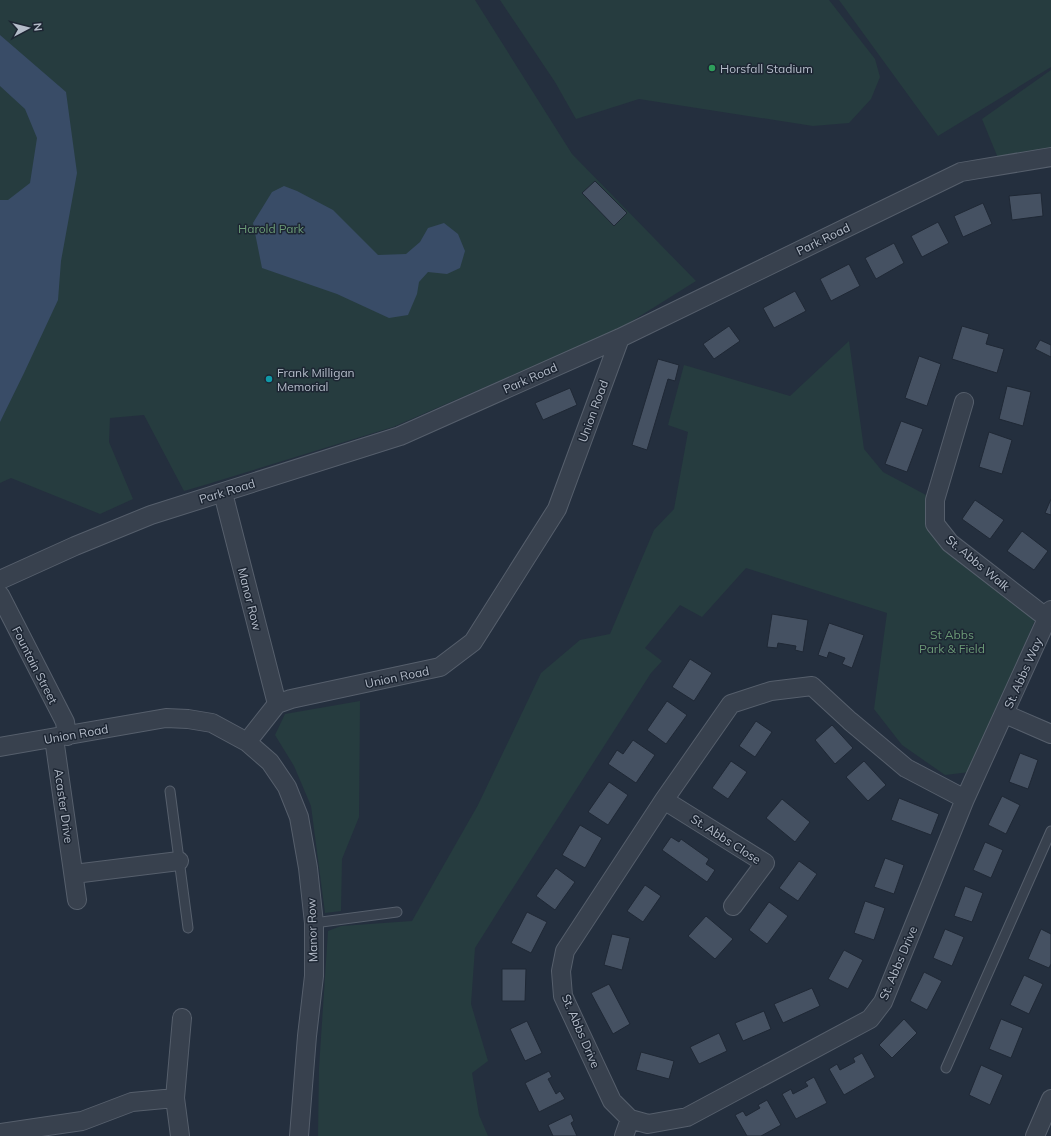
<svg xmlns="http://www.w3.org/2000/svg" width="1051" height="1136" font-family="Mulish,sans-serif">
  <rect width="100%" height="100%" fill="#242f3e"/>
  <!-- green -->
  <path fill="#263c3f" d="M 0,0 L 475,0 L 572,154 L 696,281 L 621,328 L 393,427 L 208,484 L 184,491 L 144,415 L 110,418 L 109,442 L 133,499 L 100,514 L 11,478 L 0,483 Z
    M 500,0 L 829,0 L 875,59 L 880,77 L 871,99 L 849,123 L 813,126 L 639,99 L 576,119 L 555,82 Z
    M 839,0 L 1051,0 L 1051,67 L 938,136 Z
    M 1051,70 L 1051,151 L 1000,163 L 982,119 Z
    M 849,341 L 864,449 L 883,472 L 926,495 L 926,520 L 938,544 L 1035,620 L 970,772 L 945,775 L 902,745 L 874,709 L 887,613 L 746,568 L 702,617 L 680,605 L 645,648 L 662,661 L 651,673 L 502,905 L 475,948 L 471,1004 L 488,1061 L 472,1073 L 479,1115 L 488,1136 L 318,1136 L 319,1068 L 328,931 L 341,926 L 412,921 L 478,805 L 541,673 L 580,640 L 610,634 L 654,530 L 674,509 L 688,432 L 668,425 L 684,365 L 790,396 Z
    M 360,701 L 359,817 L 342,859 L 341,911 L 325,913 L 311,806 L 294,766 L 275,735 L 285,714 Z"/>
  <!-- water -->
  <path fill="#394c67" d="M 0,35 L 66,92 L 77,173 L 61,261 L 58,300 L 24,373 L 0,422 L 0,200 L 8,200 L 30,183 L 37,138 L 25,109 L 0,86 Z
    M 284,186 L 297,191 L 333,210 L 378,255 L 406,254 L 420,242 L 428,228 L 444,223 L 458,234 L 465,251 L 460,268 L 447,274 L 428,272 L 419,282 L 417,294 L 408,315 L 389,318 L 337,294 L 262,268 L 253,223 L 272,192 Z"/>
  <!-- building -->
  <path fill="#455162" stroke="#1f2835" d="M 595,181 L 627,213 L 614,226 L 582,193 Z
    M 1041,193 L 1043,216 L 1012,220 L 1009,196 Z
    M 983,203 L 992,224 L 963,237 L 954,216 Z
    M 938,222 L 949,243 L 922,257 L 911,236 Z
    M 894,243 L 904,263 L 876,279 L 865,258 Z
    M 849,264 L 860,286 L 831,301 L 820,279 Z
    M 795,291 L 806,311 L 774,328 L 763,308 Z
    M 729,326 L 740,341 L 714,359 L 703,344 Z
    M 962,326 L 989,334 L 986,344 L 1004,349 L 997,373 L 952,359 Z
    M 1040,340 L 1051,345 L 1051,357 L 1035,349 Z
    M 919,356 L 941,364 L 927,406 L 905,398 Z
    M 658,359 L 679,365 L 675,381 L 668,379 L 647,450 L 632,445 Z
    M 1007,386 L 1031,392 L 1023,426 L 999,419 Z
    M 570,388 L 577,405 L 543,420 L 535,403 Z
    M 901,421 L 923,429 L 907,472 L 885,464 Z
    M 989,432 L 1012,440 L 1002,474 L 979,467 Z
    M 1051,499 L 1051,515 L 1045,513 Z
    M 975,500 L 1004,520 L 990,539 L 962,519 Z
    M 1022,531 L 1048,551 L 1034,570 L 1007,551 Z
    M 772,614 L 808,620 L 803,652 L 795,650 L 796,646 L 778,643 L 777,648 L 767,647 Z
    M 829,623 L 864,635 L 852,668 L 842,664 L 845,658 L 829,652 L 827,658 L 818,655 Z
    M 690,659 L 712,673 L 694,701 L 672,687 Z
    M 667,701 L 687,715 L 666,744 L 647,730 Z
    M 756,721 L 772,732 L 755,757 L 739,746 Z
    M 832,725 L 853,748 L 835,764 L 815,740 Z
    M 633,740 L 655,755 L 636,783 L 608,764 L 617,750 L 623,754 Z
    M 1020,753 L 1038,760 L 1028,789 L 1009,782 Z
    M 731,761 L 747,772 L 728,799 L 712,788 Z
    M 864,761 L 886,785 L 868,801 L 846,777 Z
    M 609,782 L 628,795 L 608,825 L 588,812 Z
    M 1002,796 L 1020,805 L 1006,834 L 988,825 Z
    M 899,798 L 939,814 L 931,835 L 891,820 Z
    M 782,799 L 810,822 L 795,842 L 766,818 Z
    M 580,825 L 602,838 L 585,868 L 562,855 Z
    M 671,837 L 679,842 L 681,839 L 709,859 L 706,864 L 715,870 L 707,882 L 662,850 Z
    M 985,842 L 1003,850 L 991,878 L 973,870 Z
    M 885,858 L 904,865 L 894,894 L 874,887 Z
    M 799,861 L 817,874 L 798,901 L 779,888 Z
    M 556,868 L 575,882 L 555,910 L 536,896 Z
    M 645,885 L 661,896 L 643,922 L 627,911 Z
    M 965,886 L 983,893 L 972,922 L 954,916 Z
    M 865,901 L 885,908 L 874,940 L 854,933 Z
    M 769,902 L 788,916 L 767,944 L 749,930 Z
    M 527,912 L 547,922 L 531,953 L 511,943 Z
    M 706,916 L 733,939 L 715,959 L 688,936 Z
    M 945,929 L 964,937 L 952,966 L 933,958 Z
    M 1041,929 L 1051,934 L 1051,964 L 1049,968 L 1028,959 Z
    M 612,934 L 630,938 L 622,970 L 604,965 Z
    M 844,950 L 863,960 L 848,989 L 828,979 Z
    M 502,969 L 526,969 L 525,1001 L 502,1001 Z
    M 924,972 L 942,981 L 927,1010 L 910,1001 Z
    M 1024,975 L 1043,984 L 1029,1014 L 1010,1005 Z
    M 609,984 L 630,1024 L 613,1034 L 591,993 Z
    M 812,988 L 820,1006 L 783,1023 L 774,1004 Z
    M 764,1011 L 771,1029 L 743,1041 L 735,1023 Z
    M 904,1019 L 917,1033 L 892,1058 L 879,1045 Z
    M 1001,1019 L 1023,1028 L 1011,1058 L 989,1049 Z
    M 527,1021 L 542,1053 L 525,1061 L 510,1029 Z
    M 719,1033 L 727,1051 L 699,1064 L 690,1047 Z
    M 641,1052 L 674,1061 L 669,1079 L 636,1070 Z
    M 862,1053 L 875,1077 L 844,1095 L 829,1069 L 837,1064 L 840,1070 L 855,1062 L 853,1058 Z
    M 981,1065 L 1003,1075 L 990,1105 L 969,1095 Z
    M 549,1071 L 552,1077 L 548,1079 L 556,1094 L 560,1091 L 565,1099 L 539,1112 L 525,1083 Z
    M 814,1077 L 827,1103 L 796,1119 L 782,1094 L 791,1089 L 793,1094 L 808,1086 L 805,1082 Z
    M 767,1100 L 781,1125 L 761,1136 L 747,1136 L 735,1115 L 743,1111 L 746,1116 L 760,1108 L 758,1105 Z
    M 571,1114 L 574,1121 L 571,1123 L 577,1136 L 553,1136 L 548,1125 Z"/>
  <g fill="none" stroke-linecap="round" stroke-linejoin="round">
    <!-- lane casing -->
    <g stroke="#565f6c" stroke-width="11">
      <path id="lane" d="M 170,791 L 188,928
        M 314,923 L 397,912
        M 946,1068 L 1051,831"/>
    </g>
    <!-- street casing -->
    <g stroke="#565f6c" stroke-width="20">
      <path id="street" d="M 964,402 L 935,500 L 935,524 L 950,543 L 1047,618
        M 223,493 L 277,704
        M 0,580 L 75,546 L 151,515 L 400,436 L 620,338 L 961,172 L 1051,157
        M 0,595 L 65,722 L 67,736
        M 1005,714 L 1051,734
        M 54,738 L 77,900
        M 247,742 L 277,704 L 291,699 L 440,667 L 473,642 L 557,509 L 620,338
        M 0,747 L 166,718 L 188,719 L 212,723 L 247,742 L 270,762 L 287,787 L 299,817 L 308,868 L 314,923 L 314,976 L 307,1036 L 299,1136
        M 965,799 L 906,768 L 850,721 L 812,686 L 771,691 L 731,704 L 664,800 L 565,951 L 561,971 L 563,996 L 612,1101 L 630,1119 L 648,1124 L 687,1117 L 870,1019 L 883,1002 L 965,799 L 1051,610
        M 664,800 L 765,863 L 733,906
        M 74,874 L 179,861
        M 0,1133 L 82,1121 L 132,1102 L 175,1098
        M 180,1136 L 175,1098 L 182,1018
        M 624,1136 L 630,1119
        M 1035,1136 L 1051,1099"/>
    </g>
    <!-- lane -->
    <use href="#lane" stroke="#38414e" stroke-width="9"/>
    <!-- street -->
    <use href="#street" stroke="#38414e" stroke-width="18"/>
  </g>
  <!-- markers -->
  <circle fill="#2e9e5b" stroke="#1d2633" stroke-width="1.5" cx="712" cy="68" r="4"/>
  <circle fill="#0f9aa8" stroke="#1d2633" stroke-width="1.5" cx="269" cy="379" r="4"/>
  <g text-anchor="middle" dominant-baseline="central" stroke-width="3" stroke-linejoin="round" paint-order="stroke">
    <!-- poi labels -->
    <g font-size="12" fill="#b4bcc9" stroke="#1d2633" text-anchor="start">
      <text x="720" y="68">Horsfall Stadium</text>
      <text x="277" y="372">Frank Milligan<tspan x="277" dy="14">Memorial</tspan></text>
    </g>
    <!-- park labels -->
    <g font-size="12" fill="#6b9a76" stroke="#1d2633">
      <text x="271" y="228">Harold Park</text>
      <text x="952" y="634">St Abbs<tspan x="952" dy="14">Park &amp; Field</tspan></text>
    </g>
    <!-- street labels -->
    <g font-size="12" fill="#b4bcc9" stroke="#1d2633">
      <text transform="translate(823 239) rotate(-26)">Park Road</text>
      <text transform="translate(530 378) rotate(-24)">Park Road</text>
      <text transform="translate(593 411) rotate(-70)">Union Road</text>
      <text transform="translate(227 491) rotate(-17)">Park Road</text>
      <text transform="translate(978 563) rotate(40)">St. Abbs Walk</text>
      <text transform="translate(250 599) rotate(76)">Manor Row</text>
      <text transform="translate(35 665) rotate(63)">Fountain Street</text>
      <text transform="translate(1023 673) rotate(-66)">St. Abbs Way</text>
      <text transform="translate(397 677) rotate(-12)">Union Road</text>
      <text transform="translate(76 734) rotate(-10)">Union Road</text>
      <text transform="translate(64 806) rotate(82)">Acaster Drive</text>
      <text transform="translate(726 839) rotate(33)">St. Abbs Close</text>
      <text transform="translate(312 930) rotate(-92)">Manor Row</text>
      <text transform="translate(898 963) rotate(-67)">St. Abbs Drive</text>
      <text transform="translate(581 1031) rotate(67)">St. Abbs Drive</text>
    </g>
  </g>
  <!-- north arrow -->
  <g transform="translate(28 28) rotate(83)" stroke="#1d2633" stroke-width="3" paint-order="stroke">
  <path d="M0-3L7 15L0 10L-7 15Z" fill="#b4bcc9"/>
  <text y="-6" font-size="11" font-weight="bold" text-anchor="middle" fill="#b4bcc9">N</text>
  </g>
</svg>
